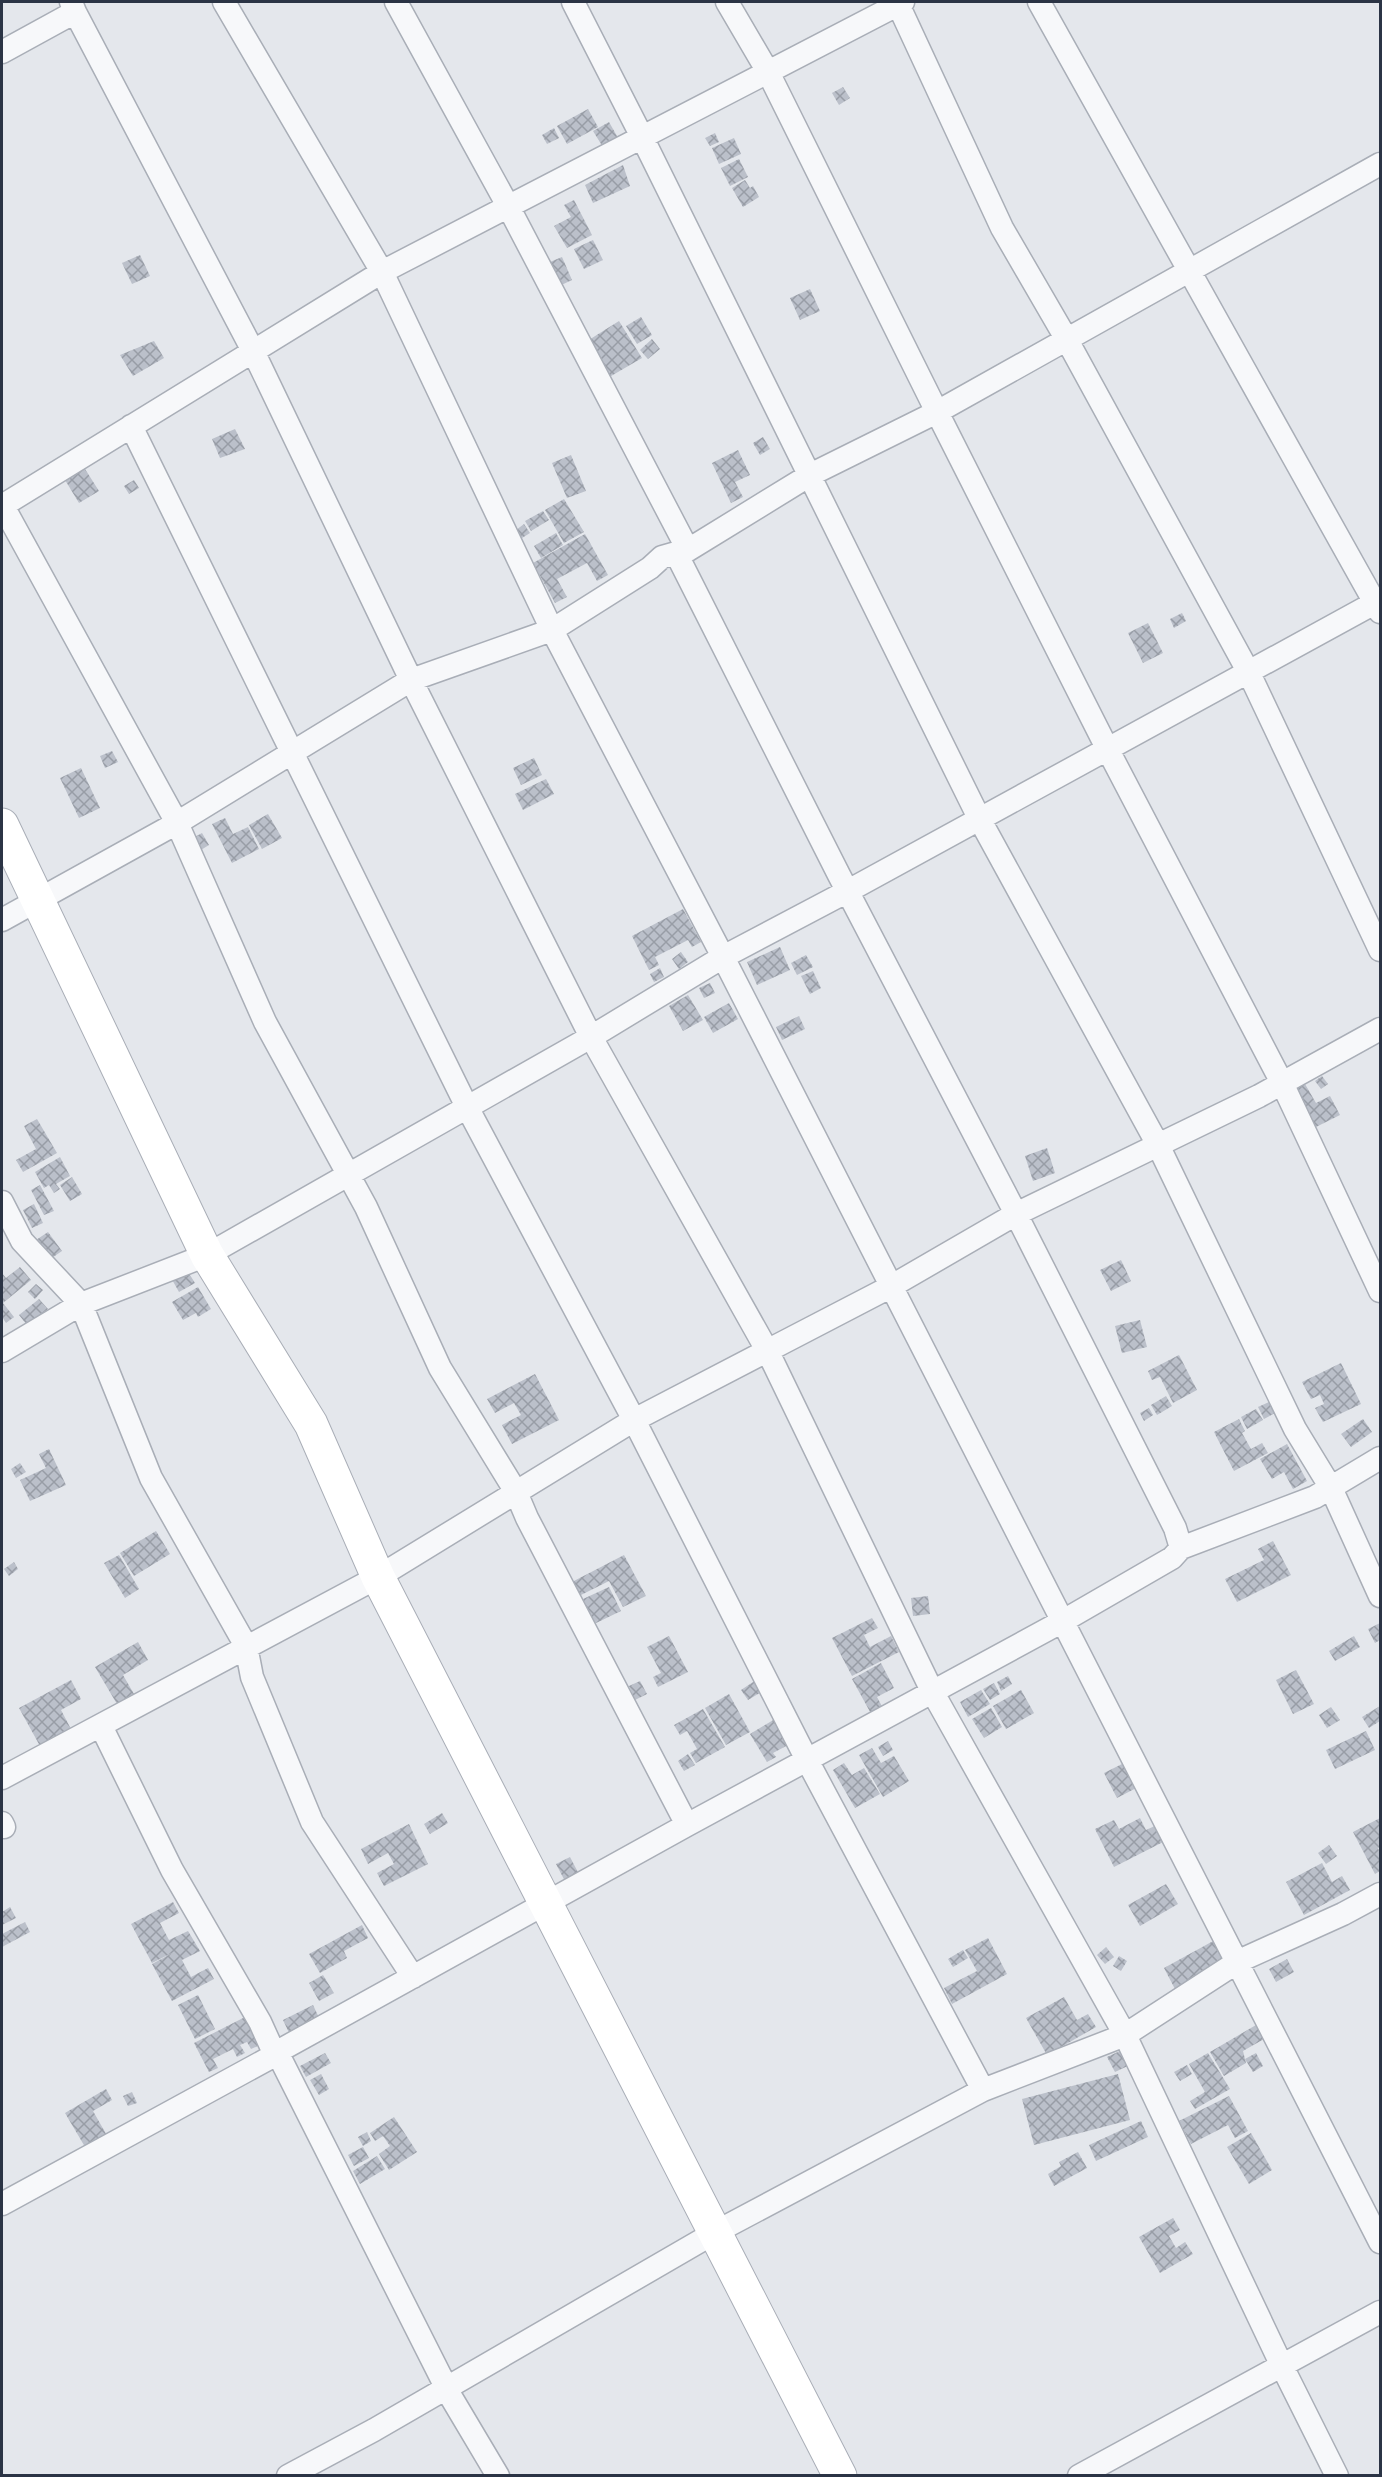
<svg xmlns="http://www.w3.org/2000/svg" width="1382" height="2477" font-family="'Asap Condensed',sans-serif">
  <defs>
    <pattern id="building-cross-hatch" width="8" height="8" patternUnits="userSpaceOnUse" patternTransform="scale(1.5)"><rect width="8" height="8" fill="#bbc0ca"/><path d="M0 0l8 8M0 8l8-8" fill="none" stroke="#989da6"/></pattern>
  </defs>
  <rect width="100%" height="100%" fill="#e4e7ec"/>
  <!-- building -->
  <path fill="url(#building-cross-hatch)" d="M 843,87 L 850,98 L 839,105 L 832,93 Z
    M 588,109 L 598,127 L 567,144 L 557,126 Z
    M 609,122 L 621,143 L 606,152 L 593,131 Z
    M 554,128 L 559,138 L 547,144 L 542,135 Z
    M 715,133 L 719,142 L 710,146 L 705,138 Z
    M 734,138 L 741,154 L 719,164 L 712,148 Z
    M 739,159 L 748,177 L 730,186 L 721,168 Z
    M 623,165 L 630,186 L 593,203 L 585,185 Z
    M 745,180 L 750,188 L 753,186 L 759,197 L 743,207 L 732,188 Z
    M 574,200 L 592,235 L 567,248 L 554,226 L 571,217 L 564,205 Z
    M 593,240 L 603,260 L 584,269 L 574,249 Z
    M 140,255 L 150,276 L 132,284 L 122,263 Z
    M 562,257 L 572,280 L 555,288 L 545,264 Z
    M 810,289 L 820,311 L 800,320 L 790,298 Z
    M 641,317 L 652,335 L 637,344 L 626,326 Z
    M 619,321 L 642,358 L 606,379 L 584,343 Z
    M 652,339 L 660,349 L 648,359 L 640,350 Z
    M 154,341 L 164,358 L 133,376 L 120,355 Z
    M 235,429 L 245,449 L 220,458 L 212,439 Z
    M 763,437 L 770,449 L 760,455 L 753,443 Z
    M 738,450 L 750,475 L 735,482 L 743,497 L 731,503 L 712,463 Z
    M 571,455 L 586,491 L 567,498 L 552,463 Z
    M 85,469 L 99,491 L 79,503 L 65,480 Z
    M 134,480 L 139,488 L 129,494 L 124,486 Z
    M 564,499 L 584,532 L 564,543 L 545,510 Z
    M 543,511 L 549,520 L 531,531 L 525,521 Z
    M 524,524 L 530,533 L 522,538 L 516,530 Z
    M 556,533 L 563,545 L 541,558 L 534,546 Z
    M 585,534 L 608,575 L 597,581 L 587,563 L 557,579 L 567,597 L 555,603 L 533,563 Z
    M 1182,613 L 1186,621 L 1174,628 L 1170,619 Z
    M 1148,623 L 1163,653 L 1143,663 L 1128,633 Z
    M 112,751 L 118,762 L 105,768 L 100,756 Z
    M 534,758 L 542,775 L 521,785 L 513,768 Z
    M 81,768 L 100,808 L 79,818 L 60,778 Z
    M 546,779 L 554,794 L 523,810 L 515,794 Z
    M 268,814 L 282,838 L 262,849 L 249,825 Z
    M 225,818 L 233,834 L 248,827 L 259,849 L 232,863 L 212,824 Z
    M 202,833 L 209,845 L 196,853 L 189,840 Z
    M 683,909 L 701,942 L 692,947 L 688,940 L 655,957 L 659,965 L 649,970 L 632,936 Z
    M 780,947 L 790,970 L 757,985 L 747,962 Z
    M 681,952 L 688,962 L 679,969 L 672,959 Z
    M 806,955 L 813,967 L 797,975 L 791,963 Z
    M 660,968 L 664,977 L 654,982 L 650,974 Z
    M 813,971 L 821,988 L 810,994 L 801,976 Z
    M 710,983 L 715,993 L 704,998 L 699,988 Z
    M 688,995 L 703,1020 L 683,1031 L 669,1006 Z
    M 729,1003 L 738,1019 L 713,1033 L 704,1017 Z
    M 799,1016 L 805,1029 L 782,1040 L 776,1027 Z
    M 1322,1076 L 1328,1084 L 1321,1089 L 1315,1081 Z
    M 1305,1084 L 1316,1103 L 1330,1096 L 1340,1115 L 1312,1129 L 1292,1091 Z
    M 37,1119 L 57,1153 L 23,1172 L 16,1160 L 36,1149 L 24,1126 Z
    M 1047,1148 L 1055,1173 L 1033,1181 L 1025,1156 Z
    M 60,1157 L 70,1176 L 56,1184 L 60,1189 L 54,1193 L 49,1185 L 44,1188 L 35,1172 Z
    M 72,1177 L 82,1194 L 70,1201 L 60,1185 Z
    M 40,1185 L 54,1211 L 44,1215 L 31,1190 Z
    M 34,1204 L 43,1223 L 32,1228 L 23,1210 Z
    M 48,1232 L 62,1251 L 46,1262 L 33,1242 Z
    M 1121,1260 L 1131,1281 L 1111,1291 L 1100,1270 Z
    M 20,1267 L 31,1280 L 3,1303 L 14,1317 L 6,1323 L 2,1317 L 2,1273 L 6,1278 Z
    M 185,1267 L 195,1283 L 179,1292 L 170,1276 Z
    M 36,1284 L 43,1290 L 35,1299 L 28,1292 Z
    M 198,1287 L 211,1309 L 198,1317 L 196,1313 L 183,1320 L 172,1302 Z
    M 39,1299 L 48,1309 L 27,1325 L 19,1315 Z
    M 1140,1320 L 1147,1347 L 1122,1353 L 1115,1326 Z
    M 1179,1355 L 1197,1390 L 1173,1403 L 1160,1377 L 1152,1380 L 1148,1371 Z
    M 1341,1363 L 1361,1404 L 1323,1422 L 1315,1408 L 1324,1404 L 1320,1395 L 1311,1399 L 1302,1382 Z
    M 535,1374 L 559,1420 L 512,1444 L 502,1425 L 521,1415 L 514,1403 L 495,1413 L 487,1399 Z
    M 1166,1396 L 1172,1406 L 1157,1415 L 1151,1405 Z
    M 1269,1402 L 1275,1413 L 1264,1419 L 1258,1407 Z
    M 1149,1408 L 1153,1415 L 1144,1421 L 1140,1413 Z
    M 1256,1409 L 1263,1420 L 1247,1429 L 1241,1417 Z
    M 1239,1419 L 1245,1431 L 1242,1433 L 1251,1449 L 1262,1443 L 1268,1453 L 1234,1471 L 1214,1432 Z
    M 1363,1419 L 1372,1432 L 1351,1447 L 1341,1434 Z
    M 1287,1444 L 1307,1481 L 1293,1489 L 1284,1472 L 1272,1479 L 1260,1459 Z
    M 49,1449 L 66,1485 L 30,1501 L 20,1480 L 46,1468 L 39,1454 Z
    M 20,1463 L 26,1472 L 16,1478 L 11,1469 Z
    M 156,1531 L 170,1554 L 134,1576 L 120,1553 Z
    M 1273,1541 L 1291,1575 L 1237,1602 L 1225,1579 L 1264,1560 L 1258,1549 Z
    M 119,1555 L 139,1589 L 125,1598 L 104,1563 Z
    M 624,1555 L 646,1596 L 623,1607 L 609,1581 L 579,1596 L 572,1582 Z
    M 14,1562 L 18,1569 L 9,1576 L 4,1569 Z
    M 609,1587 L 621,1611 L 594,1624 L 583,1599 Z
    M 928,1596 L 930,1614 L 913,1616 L 911,1598 Z
    M 872,1618 L 878,1628 L 864,1635 L 870,1647 L 891,1636 L 899,1652 L 852,1676 L 832,1638 Z
    M 1380,1623 L 1380,1640 L 1375,1643 L 1368,1629 Z
    M 669,1636 L 688,1672 L 658,1687 L 653,1677 L 661,1673 L 647,1647 Z
    M 1354,1636 L 1360,1647 L 1335,1661 L 1329,1651 Z
    M 138,1642 L 148,1660 L 123,1675 L 134,1694 L 117,1704 L 95,1667 Z
    M 881,1663 L 894,1688 L 877,1697 L 885,1712 L 874,1719 L 852,1679 Z
    M 1296,1670 L 1314,1704 L 1293,1714 L 1276,1680 Z
    M 1008,1676 L 1012,1684 L 1001,1691 L 997,1682 Z
    M 71,1680 L 81,1699 L 61,1710 L 71,1729 L 40,1746 L 19,1708 Z
    M 756,1680 L 763,1691 L 748,1700 L 741,1690 Z
    M 640,1681 L 647,1694 L 635,1700 L 629,1686 Z
    M 994,1683 L 1000,1694 L 990,1700 L 983,1689 Z
    M 981,1690 L 990,1704 L 968,1717 L 960,1702 Z
    M 1021,1690 L 1034,1713 L 1006,1729 L 993,1706 Z
    M 729,1694 L 750,1732 L 726,1745 L 705,1708 Z
    M 1380,1706 L 1380,1721 L 1369,1728 L 1362,1717 Z
    M 1331,1707 L 1340,1720 L 1327,1728 L 1319,1715 Z
    M 991,1708 L 1002,1727 L 984,1738 L 972,1719 Z
    M 703,1709 L 725,1747 L 696,1763 L 690,1753 L 697,1749 L 687,1731 L 680,1735 L 674,1725 Z
    M 775,1719 L 790,1744 L 773,1753 L 776,1757 L 767,1762 L 750,1734 Z
    M 1366,1731 L 1375,1750 L 1335,1769 L 1326,1750 Z
    M 888,1741 L 893,1750 L 883,1756 L 878,1747 Z
    M 872,1748 L 881,1763 L 894,1756 L 909,1781 L 883,1797 L 859,1755 Z
    M 688,1754 L 695,1765 L 684,1771 L 678,1761 Z
    M 1130,1760 L 1142,1785 L 1117,1798 L 1104,1773 Z
    M 844,1763 L 852,1775 L 864,1768 L 880,1794 L 855,1808 L 833,1770 Z
    M 442,1813 L 448,1823 L 430,1834 L 424,1824 Z
    M 1140,1818 L 1146,1830 L 1157,1825 L 1165,1841 L 1114,1867 L 1095,1829 L 1114,1820 L 1119,1829 Z
    M 1380,1818 L 1380,1847 L 1378,1848 L 1380,1853 L 1380,1871 L 1375,1874 L 1353,1832 Z
    M 409,1824 L 428,1864 L 384,1886 L 377,1873 L 394,1864 L 388,1853 L 368,1864 L 361,1849 Z
    M 1329,1845 L 1337,1856 L 1326,1864 L 1318,1853 Z
    M 570,1857 L 581,1878 L 567,1885 L 556,1864 Z
    M 1322,1863 L 1332,1882 L 1342,1876 L 1350,1890 L 1304,1915 L 1286,1882 Z
    M 1166,1884 L 1178,1904 L 1140,1926 L 1128,1905 Z
    M 173,1902 L 179,1913 L 160,1923 L 169,1940 L 188,1931 L 200,1951 L 182,1960 L 191,1977 L 208,1968 L 214,1979 L 172,2001 L 152,1964 L 176,1951 L 152,1963 L 131,1924 Z
    M 10,1907 L 16,1918 L 2,1925 L 2,1912 Z
    M 25,1922 L 30,1932 L 2,1947 L 2,1934 Z
    M 362,1925 L 368,1938 L 344,1951 L 347,1958 L 320,1973 L 309,1954 Z
    M 988,1938 L 1007,1974 L 952,2004 L 944,1988 L 977,1971 L 965,1950 Z
    M 1215,1940 L 1228,1963 L 1176,1991 L 1164,1968 Z
    M 1106,1947 L 1114,1957 L 1105,1964 L 1097,1955 Z
    M 963,1950 L 968,1958 L 953,1967 L 948,1959 Z
    M 1119,1956 L 1127,1961 L 1121,1971 L 1113,1966 Z
    M 1287,1959 L 1294,1972 L 1276,1982 L 1269,1969 Z
    M 323,1975 L 334,1993 L 319,2001 L 309,1983 Z
    M 198,1995 L 215,2029 L 195,2039 L 178,2005 Z
    M 1064,1997 L 1077,2020 L 1088,2014 L 1096,2027 L 1047,2055 L 1026,2018 Z
    M 313,2005 L 322,2024 L 292,2039 L 283,2020 Z
    M 247,2016 L 262,2044 L 251,2049 L 247,2042 L 240,2045 L 245,2053 L 237,2057 L 233,2049 L 213,2059 L 218,2068 L 209,2072 L 194,2043 Z
    M 1256,2025 L 1264,2039 L 1243,2051 L 1246,2063 L 1224,2076 L 1210,2052 Z
    M 1124,2049 L 1132,2064 L 1115,2072 L 1107,2057 Z
    M 325,2053 L 331,2063 L 306,2077 L 300,2066 Z
    M 1208,2053 L 1230,2089 L 1195,2109 L 1190,2101 L 1205,2092 L 1189,2064 Z
    M 1256,2053 L 1263,2066 L 1253,2072 L 1245,2059 Z
    M 1187,2065 L 1192,2074 L 1180,2081 L 1174,2072 Z
    M 321,2074 L 329,2089 L 319,2095 L 310,2080 Z
    M 1118,2074 L 1130,2120 L 1034,2145 L 1022,2099 Z
    M 106,2089 L 112,2100 L 93,2111 L 109,2139 L 88,2152 L 65,2113 Z
    M 132,2092 L 137,2103 L 128,2106 L 123,2096 Z
    M 1229,2096 L 1248,2131 L 1235,2138 L 1228,2125 L 1191,2144 L 1179,2121 Z
    M 394,2117 L 417,2152 L 389,2170 L 379,2154 L 390,2146 L 383,2136 L 375,2141 L 370,2133 Z
    M 1141,2121 L 1148,2137 L 1096,2161 L 1089,2145 Z
    M 367,2132 L 371,2141 L 363,2146 L 358,2137 Z
    M 1251,2133 L 1272,2170 L 1249,2184 L 1227,2147 Z
    M 363,2147 L 369,2158 L 354,2166 L 348,2155 Z
    M 1078,2152 L 1087,2168 L 1054,2186 L 1048,2174 L 1061,2166 L 1059,2162 Z
    M 377,2156 L 385,2169 L 360,2184 L 353,2171 Z
    M 1173,2218 L 1180,2230 L 1169,2236 L 1176,2248 L 1185,2242 L 1193,2254 L 1160,2273 L 1139,2237 Z"/>
  <g fill="none" stroke-linecap="round" stroke-linejoin="round">
    <!-- street casing -->
    <g stroke="#a9aeb7" stroke-width="25">
      <path id="street" d="M 224,2 L 382,272 L 552,630 L 723,957 L 1380,2242
        M 396,2 L 508,206 L 688,550 L 678,555
        M 573,2 L 642,137 L 980,820 L 1158,1145 L 1295,1429 L 1331,1488 L 1380,1596
        M 897,2 L 1002,228 L 1067,340 L 1249,673 L 1380,950
        M 1039,2 L 1380,612
        M 75,12 L 253,351 L 411,680 L 591,1037 L 768,1352 L 932,1691 L 1125,2035 L 1281,2364 L 1337,2476
        M 2,52 L 75,12 L 71,2
        M 1380,164 L 937,412 L 1108,750 L 1282,1083 L 1380,1291
        M 131,426 L 467,1107 L 634,1420 L 807,1760 L 983,2090
        M 2,506 L 382,272 L 903,2
        M 3,506 L 177,823 L 265,1022 L 366,1207 L 440,1368 L 516,1492 L 527,1518 L 687,1825
        M 688,550 L 810,475 L 937,412 L 768,72 L 727,2
        M 2,920 L 177,823 L 411,680 L 552,630 L 650,568 L 662,557 L 676,553 L 839,875 L 1016,1214 L 1175,1528 L 1181,1548 L 1172,1558 L 1063,1621 L 687,1825 L 277,2052 L 275,2055 L 2,2204
        M 2,1202 L 22,1241 L 81,1304 L 151,1478 L 246,1646 L 252,1677 L 312,1822 L 413,1977
        M 2,1351 L 81,1304 L 207,1255 L 591,1037 L 723,957 L 848,891 L 1380,600
        M 1181,1548 L 1315,1497 L 1380,1458
        M 101,1726 L 172,1870 L 260,2022 L 275,2055
        M 2,1778 L 378,1577 L 634,1420 L 890,1287 L 1016,1214 L 1259,1096 L 1380,1029
        M 2,1823 L 4,1827
        M 277,2052 L 451,2397 L 498,2476
        M 288,2476 L 374,2430 L 714,2233 L 983,2090 L 1125,2035 L 1239,1961 L 1343,1914 L 1380,1894
        M 1079,2476 L 1380,2312"/>
    </g>
    <!-- secondary casing -->
    <g stroke="#a9aeb7" stroke-width="35">
      <path id="secondary" d="M 2,825 L 207,1255 L 311,1424 L 378,1577 L 840,2476"/>
    </g>
    <!-- street -->
    <use href="#street" stroke="#f7f8fa" stroke-width="22"/>
    <!-- secondary -->
    <use href="#secondary" stroke="#fff" stroke-width="33"/>
  </g>
  <!-- border -->
  <rect width="1382" height="2477" fill="none" stroke="#2b3445" stroke-width="6"/>
</svg>
